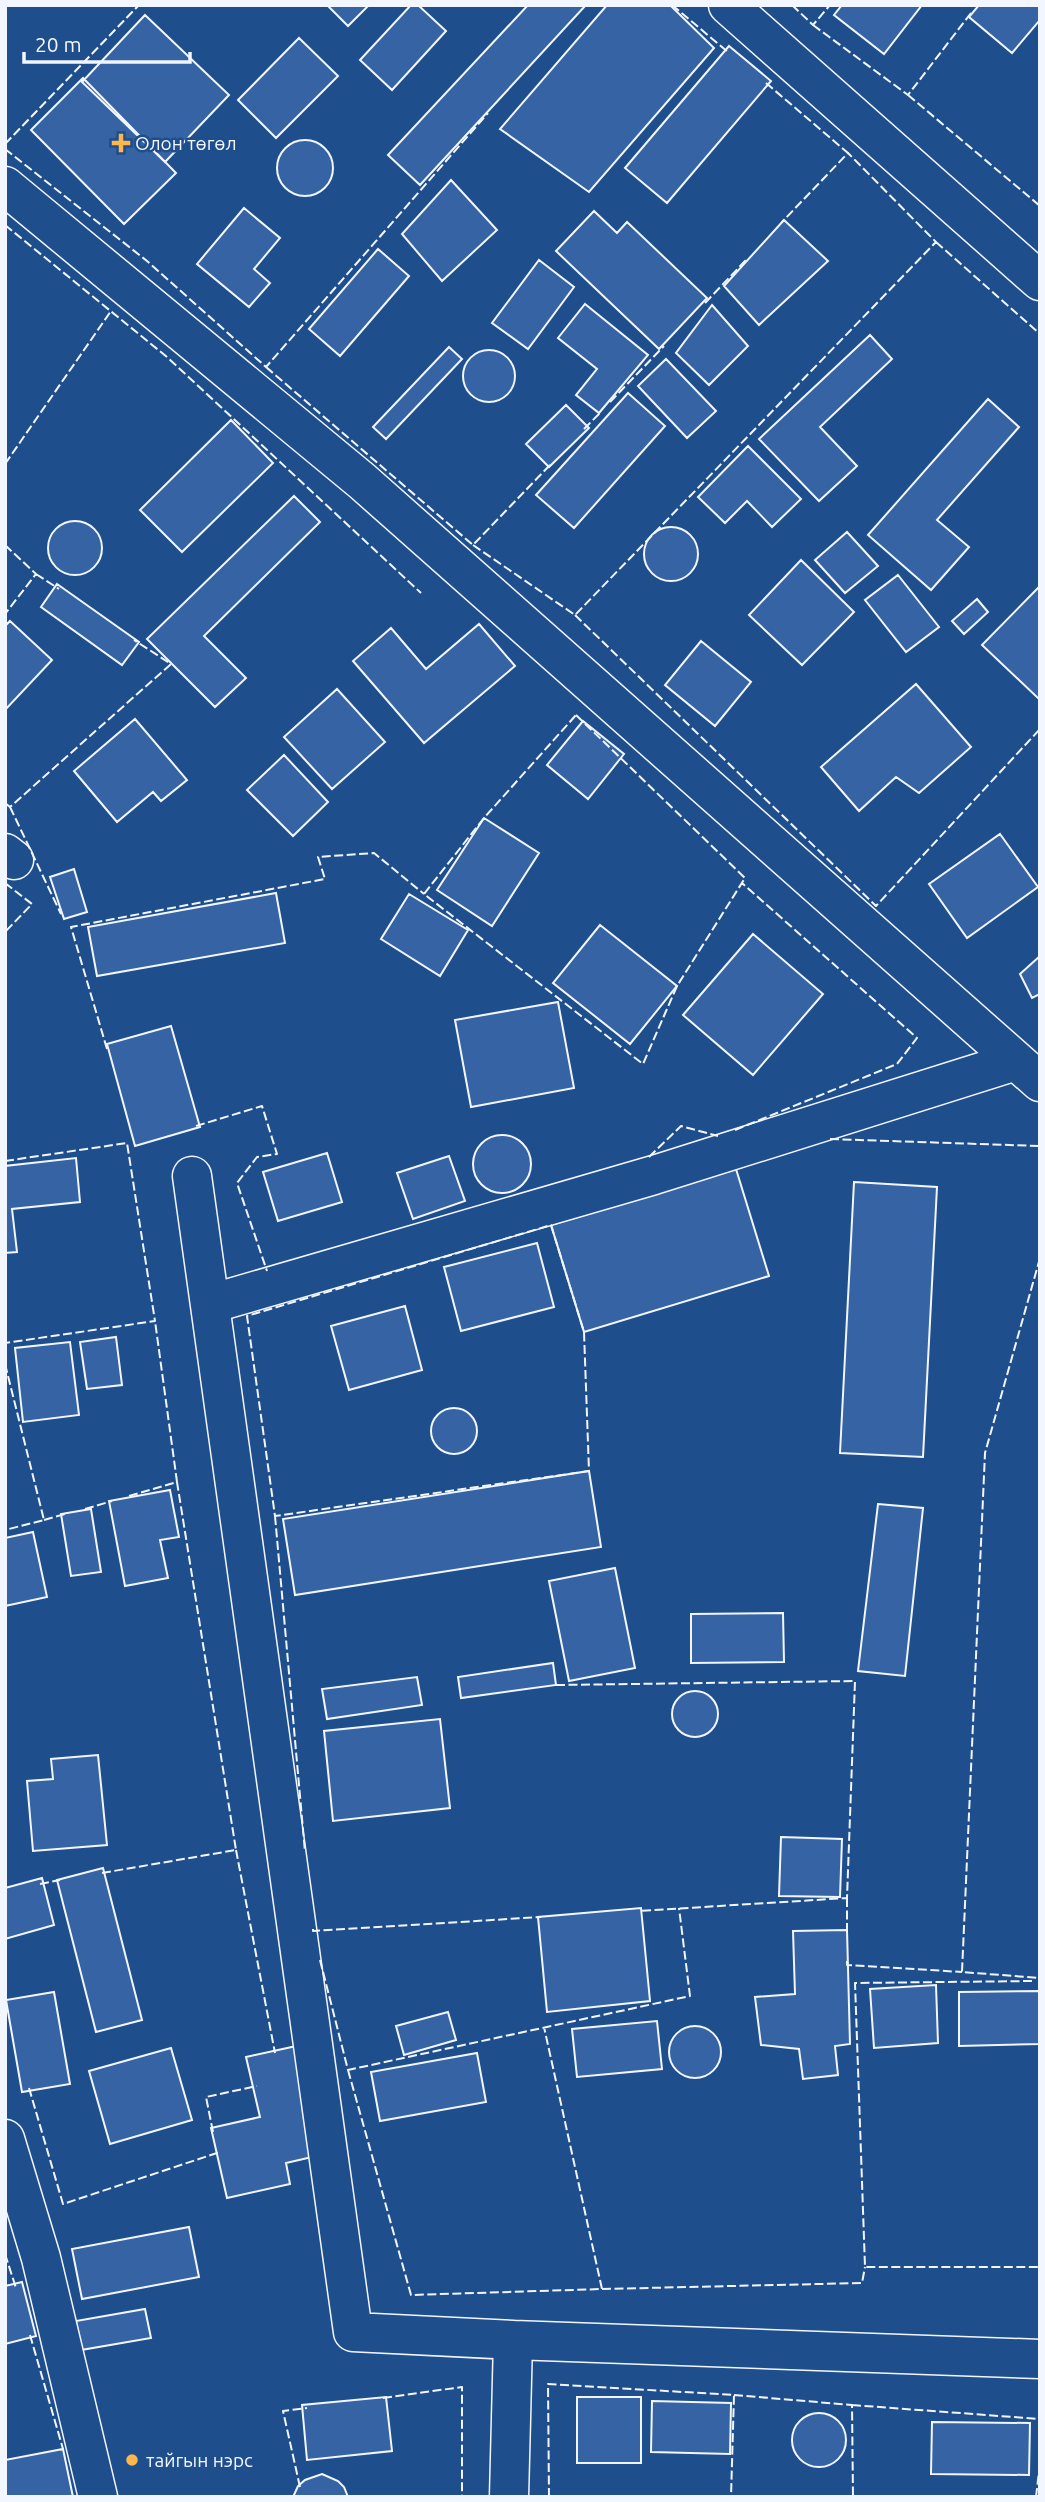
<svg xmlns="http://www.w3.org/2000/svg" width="1045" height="2502" font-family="Ubuntu,sans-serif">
  <rect width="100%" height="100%" fill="#1f4e8c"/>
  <!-- building -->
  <path fill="#3563a3" stroke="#f2f6ff" stroke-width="2" d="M 327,5 L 369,5 L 348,26 Z
    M 411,5 L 418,5 L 446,31 L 392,90 L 360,60 Z
    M 528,5 L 586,5 L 420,185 L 388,155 Z
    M 607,5 L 670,5 L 714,48 L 589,192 L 500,129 Z
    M 842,5 L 922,5 L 884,54 L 834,15 Z
    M 979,5 L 1040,5 L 1040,20 L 1012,53 L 969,17 Z
    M 145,15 L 229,95 L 165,162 L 82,82 Z
    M 299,38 L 338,76 L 276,138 L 238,100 Z
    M 729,46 L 771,81 L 667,203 L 625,168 Z
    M 83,78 L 176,173 L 124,224 L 31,130 Z
    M277 168a28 28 0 1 1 56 0a28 28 0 1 1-56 0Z
    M 451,180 L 497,230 L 442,281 L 402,234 Z
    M 244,208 L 280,238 L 254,269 L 270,283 L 249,307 L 197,264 Z
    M 594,211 L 617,233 L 627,222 L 707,298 L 659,349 L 556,251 Z
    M 784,220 L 828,261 L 759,325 L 724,286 Z
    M 378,249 L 409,276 L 340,356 L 309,329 Z
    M 539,260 L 574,287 L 528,349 L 492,323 Z
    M 585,304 L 648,355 L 599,413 L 576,395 L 597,369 L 558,338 Z
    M 712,305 L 748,346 L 709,385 L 676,353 Z
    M 870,335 L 892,359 L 820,427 L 857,466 L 819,501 L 759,439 Z
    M 449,347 L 462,359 L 386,439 L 373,427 Z
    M463 376a26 26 0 1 1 52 0a26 26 0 1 1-52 0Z
    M 666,359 L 716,411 L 687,438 L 638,386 Z
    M 628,393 L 665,426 L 574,528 L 536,495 Z
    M 988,399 L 1019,427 L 937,520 L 969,547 L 931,590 L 868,535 Z
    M 566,405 L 589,428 L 549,467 L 526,444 Z
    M 231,420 L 273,463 L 182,552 L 140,510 Z
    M 748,446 L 801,499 L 772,527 L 747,501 L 725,523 L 698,497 Z
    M 294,496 L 320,522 L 204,636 L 246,678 L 215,707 L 147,639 Z
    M48 548a27 27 0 1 1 54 0a27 27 0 1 1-54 0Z
    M644 554a27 27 0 1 1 54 0a27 27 0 1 1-54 0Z
    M 847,532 L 878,566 L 845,593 L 815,560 Z
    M 801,560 L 854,612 L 802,665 L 749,615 Z
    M 898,575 L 939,627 L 906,652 L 865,600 Z
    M 57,584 L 139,642 L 122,665 L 41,607 Z
    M 1038,588 L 1040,590 L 1040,700 L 982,645 Z
    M 977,599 L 988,612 L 964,634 L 952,621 Z
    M 10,621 L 52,660 L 5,710 L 5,626 Z
    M 479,624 L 515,666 L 424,743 L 353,661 L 391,628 L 426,669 Z
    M 701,641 L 751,682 L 715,726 L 665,685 Z
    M 916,684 L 971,747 L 919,793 L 896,777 L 859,811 L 821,767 Z
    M 337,689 L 385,742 L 332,789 L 284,737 Z
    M 135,719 L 187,780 L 161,801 L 153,792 L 117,822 L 74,771 Z
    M 583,721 L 624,754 L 588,799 L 547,765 Z
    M 284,755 L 328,802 L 293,836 L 247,790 Z
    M 484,818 L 539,853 L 492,926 L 437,890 Z
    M 1000,834 L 1038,887 L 967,938 L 929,884 Z
    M 74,869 L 87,912 L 64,919 L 50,877 Z
    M 276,893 L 285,943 L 97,976 L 88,927 Z
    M 409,894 L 468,930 L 440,976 L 381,939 Z
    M 600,925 L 677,986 L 630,1044 L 553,983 Z
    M 753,934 L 823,994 L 753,1075 L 683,1015 Z
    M 1040,956 L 1040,994 L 1032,998 L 1020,974 Z
    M 558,1002 L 574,1088 L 471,1107 L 455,1020 Z
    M 171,1026 L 200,1127 L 135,1146 L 107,1044 Z
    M473 1164a29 29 0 1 1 58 0a29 29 0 1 1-58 0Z
    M 327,1153 L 342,1202 L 278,1221 L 263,1172 Z
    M 449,1156 L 465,1201 L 413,1219 L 397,1173 Z
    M 76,1158 L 80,1202 L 12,1209 L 17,1252 L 5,1253 L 5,1166 Z
    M 736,1169 L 769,1276 L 584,1332 L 551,1225 Z
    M 854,1182 L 937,1187 L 923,1457 L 840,1453 Z
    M 537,1243 L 554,1307 L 461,1331 L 444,1267 Z
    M 405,1306 L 422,1370 L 349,1390 L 331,1326 Z
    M 116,1337 L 122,1385 L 87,1389 L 80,1342 Z
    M 70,1342 L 79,1415 L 23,1422 L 15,1348 Z
    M431 1431a23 23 0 1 1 46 0a23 23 0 1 1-46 0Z
    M 589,1471 L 601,1547 L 295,1595 L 283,1519 Z
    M 170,1490 L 179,1537 L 160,1540 L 168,1578 L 125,1586 L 109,1501 Z
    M 878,1504 L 923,1508 L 905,1676 L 858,1671 Z
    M 91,1509 L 101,1572 L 71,1576 L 61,1514 Z
    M 33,1532 L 47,1597 L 5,1606 L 5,1538 Z
    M 615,1568 L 635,1668 L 569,1681 L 549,1581 Z
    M 783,1613 L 784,1662 L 691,1663 L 691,1614 Z
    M 553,1663 L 556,1685 L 461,1698 L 458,1677 Z
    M 417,1677 L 422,1705 L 327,1719 L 322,1689 Z
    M672 1714a23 23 0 1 1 46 0a23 23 0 1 1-46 0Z
    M 440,1719 L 450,1808 L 333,1821 L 324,1731 Z
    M 98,1755 L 107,1845 L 33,1851 L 27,1781 L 53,1779 L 51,1759 Z
    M 781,1837 L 842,1839 L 840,1897 L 779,1896 Z
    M 103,1868 L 142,2020 L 96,2032 L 57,1880 Z
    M 42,1878 L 54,1925 L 5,1939 L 5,1888 Z
    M 641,1908 L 650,2001 L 547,2012 L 538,1917 Z
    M 847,1930 L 850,2044 L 835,2046 L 838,2075 L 803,2079 L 799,2049 L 761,2045 L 755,1997 L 795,1994 L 793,1931 Z
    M 936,1985 L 938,2043 L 874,2048 L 870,1989 Z
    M 1040,1991 L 1040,2044 L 959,2046 L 959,1992 Z
    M 54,1992 L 70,2084 L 22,2092 L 6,2000 Z
    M 448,2012 L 456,2040 L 404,2055 L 396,2026 Z
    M 657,2021 L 662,2069 L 577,2077 L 572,2029 Z
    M669 2052a26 26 0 1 1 52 0a26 26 0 1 1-52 0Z
    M 301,2045 L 325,2154 L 286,2163 L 290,2184 L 227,2198 L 211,2128 L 260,2117 L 246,2057 Z
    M 171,2048 L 192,2120 L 110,2144 L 89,2071 Z
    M 477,2053 L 486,2102 L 380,2121 L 371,2072 Z
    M 189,2227 L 199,2277 L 82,2299 L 72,2249 Z
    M 22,2282 L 36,2336 L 5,2344 L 5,2286 Z
    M 145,2309 L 151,2338 L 81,2350 L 76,2321 Z
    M 386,2397 L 392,2451 L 307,2460 L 302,2405 Z
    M 577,2397 L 641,2397 L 641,2463 L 577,2463 Z
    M 652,2401 L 731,2403 L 730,2454 L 651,2452 Z
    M792 2440a27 27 0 1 1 54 0a27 27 0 1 1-54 0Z
    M 932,2422 L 1030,2423 L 1029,2475 L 931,2474 Z
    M 63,2449 L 73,2497 L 5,2497 L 5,2460 Z
    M 322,2474 L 338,2481 L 344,2487 L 348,2497 L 293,2497 L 298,2486 L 305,2480 Z"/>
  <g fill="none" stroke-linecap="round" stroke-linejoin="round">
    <!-- street casing -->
    <g stroke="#f2f6ff" stroke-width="41">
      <path id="street" d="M 728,5 L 1040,281
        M 5,186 L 362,481 L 1040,1082
        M 5,853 L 14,860
        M 192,1176 L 353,2332 L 513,2340 L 509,2497
        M 210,1304 L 654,1175 L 1016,1061
        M 5,2139 L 41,2258 L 98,2497
        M 513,2340 L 1040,2359"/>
    </g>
    <!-- street -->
    <use href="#street" stroke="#1f4e8c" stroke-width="38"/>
    <!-- fence -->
    <path stroke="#f2f6ff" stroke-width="2" stroke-dasharray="9 3.5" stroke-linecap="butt" d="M 672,5 L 728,52
      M 792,5 L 813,25 L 830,5
      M 813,25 L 908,95 L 971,13
      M 766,83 L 848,153 L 782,222
      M 908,95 L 1040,206
      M 5,144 L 139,5
      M 5,149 L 147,261 L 266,367 L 488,113
      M 5,225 L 167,357 L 421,593
      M 936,242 L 1040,334
      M 705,303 L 746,260
      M 266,367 L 473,545 L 550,465
      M 610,402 L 664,346
      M 584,429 L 601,412
      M 5,464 L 111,311
      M 5,545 L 36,574 L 5,614
      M 473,545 L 575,615 L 936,242 L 848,153
      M 36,574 L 59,589
      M 575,615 L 876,906 L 1040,729
      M 576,715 L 745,878 L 677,986 L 643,1064 L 424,894 L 484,818 Z
      M 5,803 L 10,807 L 171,664 L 134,640
      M 10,807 L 61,914
      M 5,883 L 32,904 L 5,932
      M 107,1049 L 71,927 L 325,879 L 318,857 L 374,853 L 424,894
      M 196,1126 L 262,1106 L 277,1154 L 257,1157 L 237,1183 L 267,1271
      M 735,1130 L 897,1064 L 917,1038 L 742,883
      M 830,1139 L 1040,1146
      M 649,1157 L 681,1126 L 718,1136
      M 5,1161 L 127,1143 L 155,1321 L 5,1343
      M 551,1225 L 584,1332 L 589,1471 L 275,1516 L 247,1316 Z
      M 1040,1258 L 985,1453 L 962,1972 L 1040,1978
      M 5,1364 L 44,1520 L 5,1530
      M 129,1496 L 177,1482 L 155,1321
      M 85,1509 L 112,1501
      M 275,1516 L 305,1852
      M 44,1520 L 65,1514
      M 556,1685 L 855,1681 L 847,1898 L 639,1911
      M 236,1850 L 275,2053
      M 102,1873 L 236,1850 L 177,1482
      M 40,1884 L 60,1880
      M 847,1898 L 847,1933
      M 313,1929 L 313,1931 L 541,1917
      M 320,1960 L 348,2070 L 690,1996 L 679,1908
      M 847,1961 L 847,1965 L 962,1972
      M 1032,1981 L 855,1983 L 865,2267 L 1040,2267
      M 348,2070 L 411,2295 L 602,2289 L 544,2027
      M 29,2088 L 63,2204 L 217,2153 L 216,2149
      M 213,2132 L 206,2097 L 257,2086
      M 5,2254 L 16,2288
      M 602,2289 L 862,2283 L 865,2267
      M 30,2335 L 63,2449 L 59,2450
      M 734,2395 L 852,2405 L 853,2497
      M 383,2398 L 462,2387 L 462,2497
      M 852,2405 L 1040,2419
      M 300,2487 L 283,2411 L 307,2408
      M 549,2497 L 548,2384 L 734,2395 L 731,2497
      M 1036,2497 L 1040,2463"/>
  </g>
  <!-- markers -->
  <g fill="#ffb74d" stroke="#1f4e8c" stroke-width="2.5">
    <path d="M117.5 132.5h7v7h7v7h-7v7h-7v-7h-7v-7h7z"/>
    <circle cx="132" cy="2460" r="7"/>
  </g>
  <g text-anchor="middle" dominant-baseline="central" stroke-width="5" stroke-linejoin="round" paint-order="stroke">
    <!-- poi labels -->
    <g font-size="19" fill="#f2f6ff" stroke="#1f4e8c" text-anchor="start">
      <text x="135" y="143">Олон төгөл</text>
      <text x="146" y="2460">тайгын нэрс</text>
    </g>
  </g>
  <!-- border -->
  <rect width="1045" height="2502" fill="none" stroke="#f2f6ff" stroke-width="14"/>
  <!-- scale -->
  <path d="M24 52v10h166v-10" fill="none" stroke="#f2f6ff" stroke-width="3.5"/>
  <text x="35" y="52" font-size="21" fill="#f2f6ff" stroke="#1f4e8c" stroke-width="5" paint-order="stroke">20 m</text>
</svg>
